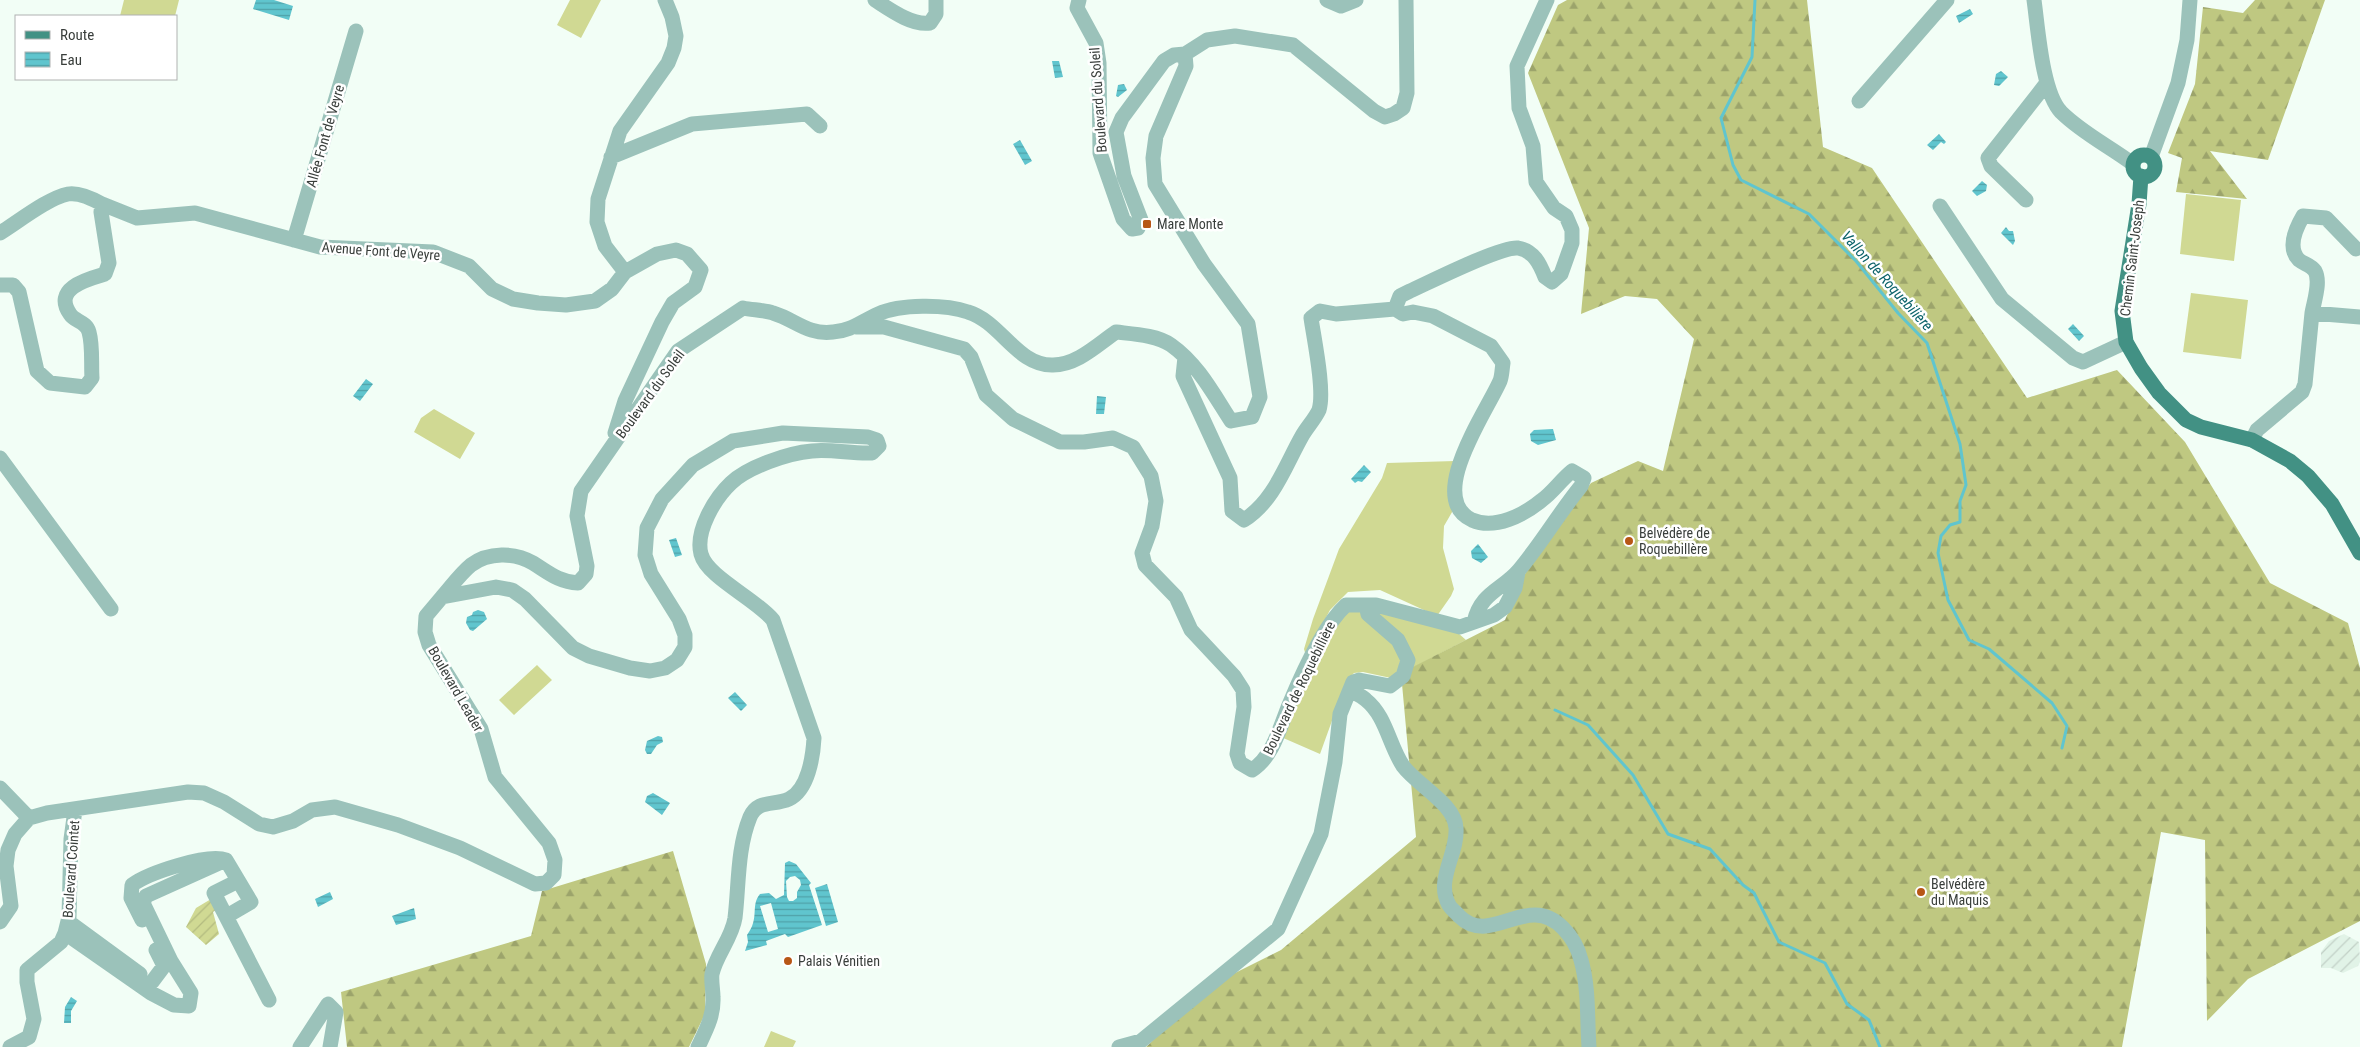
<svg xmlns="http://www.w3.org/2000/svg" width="2360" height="1047" font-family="'Roboto Condensed',sans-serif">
  <defs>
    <pattern id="industrial-furrows" width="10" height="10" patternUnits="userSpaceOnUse" patternTransform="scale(1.25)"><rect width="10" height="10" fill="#e1f3e7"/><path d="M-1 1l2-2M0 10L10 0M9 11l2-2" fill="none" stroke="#c2d1c7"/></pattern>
    <pattern id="forest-firs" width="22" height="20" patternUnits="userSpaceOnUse" patternTransform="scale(1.25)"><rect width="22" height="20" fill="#bfc881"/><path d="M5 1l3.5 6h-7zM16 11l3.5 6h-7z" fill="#9ca46b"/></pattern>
    <pattern id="garden-furrows" width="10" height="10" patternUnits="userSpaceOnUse" patternTransform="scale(1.25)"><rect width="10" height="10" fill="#d0d993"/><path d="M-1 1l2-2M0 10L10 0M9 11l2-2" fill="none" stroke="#b3bb80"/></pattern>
    <pattern id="water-rules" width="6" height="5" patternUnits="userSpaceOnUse" patternTransform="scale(1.25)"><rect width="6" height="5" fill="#60c5ce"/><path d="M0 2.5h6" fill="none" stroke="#50a1a8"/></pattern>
  </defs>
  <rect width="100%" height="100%" fill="#f2fef6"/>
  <!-- industrial -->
  <path fill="url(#industrial-furrows)" d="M 2344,934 L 2359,942 L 2360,962 L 2358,966 L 2343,973 L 2331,968 L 2321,968 L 2321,952 L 2329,941 Z"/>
  <!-- grass -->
  <path fill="#d0d993" d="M 124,0 L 179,0 L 175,16 L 120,16 Z
    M 570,0 L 601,0 L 581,38 L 557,25 Z
    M 2186,194 L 2241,200 L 2234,261 L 2180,254 Z
    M 2191,293 L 2248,300 L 2241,359 L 2183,352 Z
    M 434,409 L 475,433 L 460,459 L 414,432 L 421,418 Z
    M 1455,461 L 1455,507 L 1444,526 L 1443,548 L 1454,589 L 1451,596 L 1437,616 L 1380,590 L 1348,592 L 1330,610 L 1306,656 L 1304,649 L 1313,619 L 1339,549 L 1382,478 L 1387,463 Z
    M 1361,611 L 1401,652 L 1399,670 L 1391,678 L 1363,672 L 1354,673 L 1346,682 L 1320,754 L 1281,737 L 1302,687 L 1340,612 Z
    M 1378,611 L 1458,633 L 1466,640 L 1412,668 L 1378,616 Z
    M 537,665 L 552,680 L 514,715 L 499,700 Z
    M 771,1031 L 796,1041 L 793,1047 L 764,1047 Z"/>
  <!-- forest -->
  <path fill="url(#forest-firs)" d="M 1567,0 L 1807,0 L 1823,147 L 1872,168 L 2027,398 L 2117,370 L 2185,442 L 2270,583 L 2348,623 L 2360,668 L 2360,921 L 2248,979 L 2207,1021 L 2205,840 L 2161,832 L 2122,1047 L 1146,1047 L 1211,985 L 1281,950 L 1416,837 L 1401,673 L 1505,620 L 1529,565 L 1591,483 L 1638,461 L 1663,471 L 1694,339 L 1657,299 L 1625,296 L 1581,314 L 1589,228 L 1528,73 L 1558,5 Z
    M 2255,0 L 2325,0 L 2268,160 L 2210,151 L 2247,199 L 2176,192 L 2182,158 L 2168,153 L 2195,84 L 2203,7 L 2243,13 Z
    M 673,851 L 706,964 L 705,1014 L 689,1047 L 347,1047 L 341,992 L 531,936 L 542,891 Z"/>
  <!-- garden -->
  <path fill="url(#garden-furrows)" d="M 211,899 L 216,910 L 213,912 L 219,934 L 206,945 L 186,927 L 196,908 Z"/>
  <!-- water -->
  <path fill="url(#water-rules)" d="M 256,0 L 274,0 L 293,6 L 289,20 L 253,9 Z
    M 1970,9 L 1973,14 L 1959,23 L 1956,16 Z
    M 1052,61 L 1059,61 L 1063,77 L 1055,78 Z
    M 2001,71 L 2008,77 L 1999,86 L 1994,85 L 1996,74 Z
    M 1124,84 L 1127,90 L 1118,97 L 1116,96 L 1118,85 Z
    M 1939,134 L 1946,142 L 1944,144 L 1941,142 L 1933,150 L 1927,145 Z
    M 1020,140 L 1032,161 L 1025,165 L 1013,144 Z
    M 1982,181 L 1987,185 L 1986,191 L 1977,196 L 1972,191 Z
    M 2006,227 L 2009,231 L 2013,231 L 2015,241 L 2013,245 L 2001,233 Z
    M 2073,324 L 2084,336 L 2079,341 L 2068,329 Z
    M 366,379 L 373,384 L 360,401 L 353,396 Z
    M 1097,396 L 1106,397 L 1104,414 L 1096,414 Z
    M 1553,429 L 1556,440 L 1538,445 L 1531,441 L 1530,434 L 1534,430 Z
    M 1364,465 L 1371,472 L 1362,482 L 1358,481 L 1355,483 L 1351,479 Z
    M 676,538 L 682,555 L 675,557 L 669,540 Z
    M 1478,544 L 1488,557 L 1481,563 L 1472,558 L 1471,551 Z
    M 478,610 L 484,612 L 487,619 L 473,631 L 470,630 L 466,623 L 467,617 L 472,615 L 473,612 Z
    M 735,692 L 747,705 L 741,711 L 728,698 Z
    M 658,736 L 662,737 L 663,742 L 657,745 L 651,754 L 647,754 L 645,750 L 647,741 Z
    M 653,793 L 670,803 L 662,815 L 645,802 L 647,796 Z
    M 789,861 L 796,864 L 811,883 L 809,885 L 822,925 L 788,937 L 785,934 L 766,941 L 767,945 L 745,951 L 748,942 L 747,935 C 760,918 750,906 760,894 L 769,893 L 776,899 L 784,895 L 785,863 Z
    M 827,884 L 838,922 L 826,926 L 815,888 Z
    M 330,892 L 333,899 L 318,907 L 315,899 Z
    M 414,908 L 416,919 L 396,925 L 392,916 Z
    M 71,997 L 77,1001 L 71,1011 L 71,1023 L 64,1023 L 65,1007 Z"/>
  <!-- pier -->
  <path fill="#f2fef6" d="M 795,876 L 800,880 L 801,885 L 797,892 L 797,898 L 793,901 L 789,901 L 787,897 L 786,881 L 790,877 Z
    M 771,903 L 778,929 L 768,932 L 760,906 Z"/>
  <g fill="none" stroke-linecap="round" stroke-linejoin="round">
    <!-- stream -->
    <path stroke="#60c5ce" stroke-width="3" d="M 1755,0 L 1752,57 L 1721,118 L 1733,165 L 1741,180 L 1809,214 L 1856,261 L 1898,313 L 1927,343 L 1960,444 L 1966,485 L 1960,501 L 1960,522 L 1950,525 L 1941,536 L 1938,553 L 1948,600 L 1969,640 L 1989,649 L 2052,703 L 2067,726 L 2062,748
      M 1555,710 L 1588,725 L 1633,775 L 1668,834 L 1710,849 L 1743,885 L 1754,893 L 1779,942 L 1825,963 L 1847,1004 L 1869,1020 L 1880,1047"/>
    <!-- minor -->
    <path stroke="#9bc2ba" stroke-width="15" d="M 875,0 C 889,9 912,26 930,23 L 936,14 L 936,0
      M 1327,0 L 1341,6 L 1356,0
      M 2034,0 C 2038,28 2042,92 2061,112 C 2082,133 2109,146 2133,164
      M 1185,54 L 1207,40 L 1235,36 L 1293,45 L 1374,111 L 1385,117 L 1394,114 L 1403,108 L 1407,93 L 1406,0
      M 1859,101 L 1947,0
      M 611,157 L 692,124 L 807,114 L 820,126
      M 2151,157 L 2178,83 L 2187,40 L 2190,0
      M 2026,200 L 1991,166 L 1988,158 L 2046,84
      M 1940,206 L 2002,299 L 2073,358 L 2083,362 L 2126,342
      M 0,233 C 18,222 48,198 68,194 C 79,192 93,199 102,204
      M 294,240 L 356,31
      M 625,272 L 605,246 L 597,222 L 598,199 L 620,131 L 668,63 L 674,48 L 676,36 L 672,17 L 665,0
      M 0,285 L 13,285 L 19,292 L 37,371 L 50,383 L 85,387 L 92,378 C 91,364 93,346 89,332 C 86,321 75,322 70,314 C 52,288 88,279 105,274 L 109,263 L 101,212 L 102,204 L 137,218 L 195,213 L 320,247 L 433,252 L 469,266 L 492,289 L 513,299 L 538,303 L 566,305 L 595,301 L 612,289 L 625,272 L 657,254 L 676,250 L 687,254 L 701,270 L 695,287 L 673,303 L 662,322 L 625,401 L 615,433
      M 1395,309 L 1403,314 L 1413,312 L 1433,316 L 1491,346 L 1503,363 C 1502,369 1502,376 1500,381 C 1487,411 1425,498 1472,520 C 1495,530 1524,515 1542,500 C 1553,492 1561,480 1572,471 L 1584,478 L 1581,486 C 1559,513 1541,544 1519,570 C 1502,590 1481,592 1474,622
      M 1395,309 L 1400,296 L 1410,291 C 1430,282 1501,246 1518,248 C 1534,251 1540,264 1545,277 L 1552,282 L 1561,274 L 1572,243 L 1572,230 L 1566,216 L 1554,208 L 1536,182 L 1533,146 L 1519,108 L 1517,66 L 1547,0
      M 2312,313 C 2314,301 2321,282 2315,271 C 2311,265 2304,264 2299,260 C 2287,248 2296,228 2303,216 L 2326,218 L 2356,249
      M 856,327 L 884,327 L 964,349 L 971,357 L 986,395 L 1013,419 L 1060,442 L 1084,442 L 1113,438 L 1133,447 L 1151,476 L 1156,501 L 1152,526 L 1142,553 L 1145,565 L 1176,597 L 1191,630 L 1234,676 L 1243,690 L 1244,707 L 1237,754 L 1240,763 L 1252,770 C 1273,757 1280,727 1289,705 C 1301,676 1324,625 1346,605 L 1376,605 L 1460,627 L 1494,615 L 1505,607 L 1515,588 L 1518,572
      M 1185,357 L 1183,376 L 1230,478 L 1232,511 L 1244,520 C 1274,501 1285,466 1302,436 C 1307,427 1315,419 1319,410 C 1325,391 1314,339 1311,318 L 1320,311 L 1336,314 L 1395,309
      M 2252,440 L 2257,430 L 2302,392 L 2305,384 L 2312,313 L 2360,317
      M 0,458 L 111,609
      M 442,597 C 451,587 460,574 471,565 C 488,552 515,552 533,563 C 549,573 559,582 578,583 L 586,574 L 587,566 L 577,516 L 581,491 L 678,351 L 743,308 C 752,310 764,310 773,313 C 796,320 807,335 833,332 C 851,331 862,321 878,314 C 900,304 945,304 968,312 C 1001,322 1017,366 1053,365 C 1077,365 1097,345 1116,332 C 1133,334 1157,335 1171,345 C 1198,364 1214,395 1231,421 L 1252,417 L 1260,397 L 1248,324 L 1204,264 L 1155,184 L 1153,158 L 1156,136 L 1186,66 L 1185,54 L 1174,55 L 1164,61 L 1122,118 L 1116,132 L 1124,176 L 1141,220 L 1138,228 L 1132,229 L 1123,219 L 1100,153 L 1099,63 L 1096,43 L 1077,8 L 1079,0
      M 1350,690 C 1355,693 1362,696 1366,700 C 1386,716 1389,745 1403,766 C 1417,785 1455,804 1456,828 C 1458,854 1435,880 1449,905 C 1451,909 1456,912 1459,916 C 1491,948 1527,891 1563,928 C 1572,937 1578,948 1581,960 C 1589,988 1587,1019 1589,1047
      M 0,788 L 29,818
      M 238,881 L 214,893 L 269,1000
      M 142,920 L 131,898 L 132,885 C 148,873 208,853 226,860 L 251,902 L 227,916
      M 0,922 L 11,906 L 6,866 L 8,850 L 15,834 L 29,818 L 47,813 L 188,792 L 204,793 L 224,802 L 259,824 L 273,827 L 293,821 L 312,810 L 335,807 L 398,825 L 460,848 L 535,884 L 546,883 L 554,875 L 555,860 L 549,843 L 495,777 L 481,729 L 429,645 L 425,632 L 426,616 L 442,597 L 496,587 L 512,590 L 525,599 L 573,648 L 589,656 L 630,668 L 650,671 L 665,668 L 677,660 L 685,647 L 685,635 L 679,619 L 651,574 L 645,555 L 647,528 L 662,499 L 693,465 L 733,441 L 783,433 L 868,437 L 877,440 L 879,446 L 872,453 C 852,454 832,449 812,451 C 788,453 748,467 731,483 C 715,498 695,531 701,554 C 707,577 756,599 773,620 L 814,738 C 813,757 808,790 789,799 C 774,806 758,799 750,817 C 737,849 739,885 735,918 C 732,938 716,955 712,974 C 711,981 713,990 713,997 C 714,1016 706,1030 698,1047
      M 69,922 L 140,974
      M 65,933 L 151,993 L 174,1005 L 189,1006 L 191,993 L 171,961 L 143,903 L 146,896 L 226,860
      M 152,982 L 164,966 L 156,950
      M 10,1047 L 29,1037 L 34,1019 L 27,982 L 27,970 L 61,942 L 65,933 L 69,917 L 71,839 L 75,810
      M 300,1047 L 328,1004 L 336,1012 L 330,1047
      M 1119,1047 L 1141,1041 L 1278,929 L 1321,834 L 1335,762 L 1340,714 L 1353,682 L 1359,680 L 1390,686 L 1403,676 L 1408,660 L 1398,640 L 1368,614 L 1366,605"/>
    <!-- major -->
    <path stroke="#429184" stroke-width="15" d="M2133 166a11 11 0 1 1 22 0a11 11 0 1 1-22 0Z
      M 2141,176 L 2139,204 L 2122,311 L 2126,342 L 2141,368 L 2159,393 L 2186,420 L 2201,427 L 2252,440 L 2290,461 L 2308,476 L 2332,504 L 2360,553"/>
  </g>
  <!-- markers -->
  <g fill="#b75716" stroke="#fff" stroke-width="2">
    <rect x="1142" y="219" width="10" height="10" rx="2.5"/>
    <circle cx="1629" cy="541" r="5"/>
    <circle cx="1921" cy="892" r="5"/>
    <circle cx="788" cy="961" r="5"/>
  </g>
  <g text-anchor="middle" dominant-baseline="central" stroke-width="5" stroke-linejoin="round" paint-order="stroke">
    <!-- street labels -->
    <g font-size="14" fill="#393e3b" stroke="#fff">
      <text transform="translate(1098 100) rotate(-94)">Boulevard du Soleil</text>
      <text transform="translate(325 136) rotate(-74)">Allée Font de Veyre</text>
      <text transform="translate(381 251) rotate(4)">Avenue Font de Veyre</text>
      <text transform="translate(2132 258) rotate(-83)">Chemin Saint-Joseph</text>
      <text transform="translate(650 394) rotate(-54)">Boulevard du Soleil</text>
      <text transform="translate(1299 688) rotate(-64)">Boulevard de Roquebillière</text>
      <text transform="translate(456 689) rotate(60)">Boulevard Leader</text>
      <text transform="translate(71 869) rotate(-86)">Boulevard Cointet</text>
    </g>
    <!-- poi labels -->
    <g font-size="14" fill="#393e3b" stroke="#fff" text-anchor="start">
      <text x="1157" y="224">Mare Monte</text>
      <text x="1639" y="533">Belvédère de<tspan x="1639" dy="16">Roquebillère</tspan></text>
      <text x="1931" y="884">Belvédère<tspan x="1931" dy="16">du Maquis</tspan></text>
      <text x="798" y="961">Palais Vénitien</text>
    </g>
    <!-- water labels -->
    <g font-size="15" font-style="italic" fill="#0c636a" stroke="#fff">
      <text transform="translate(1887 281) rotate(48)">Vallon de Roquebilière</text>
    </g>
  </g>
  <!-- legend -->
  <rect x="15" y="15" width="162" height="65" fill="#ffffff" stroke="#b0b2b1"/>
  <rect x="25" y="31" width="25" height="8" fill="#429184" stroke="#b0b2b1"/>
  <text x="60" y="40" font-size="15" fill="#393e3b">Route</text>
  <rect x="25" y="52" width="25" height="15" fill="url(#water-rules)" stroke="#b0b2b1"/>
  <text x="60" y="65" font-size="15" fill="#393e3b">Eau</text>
</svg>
